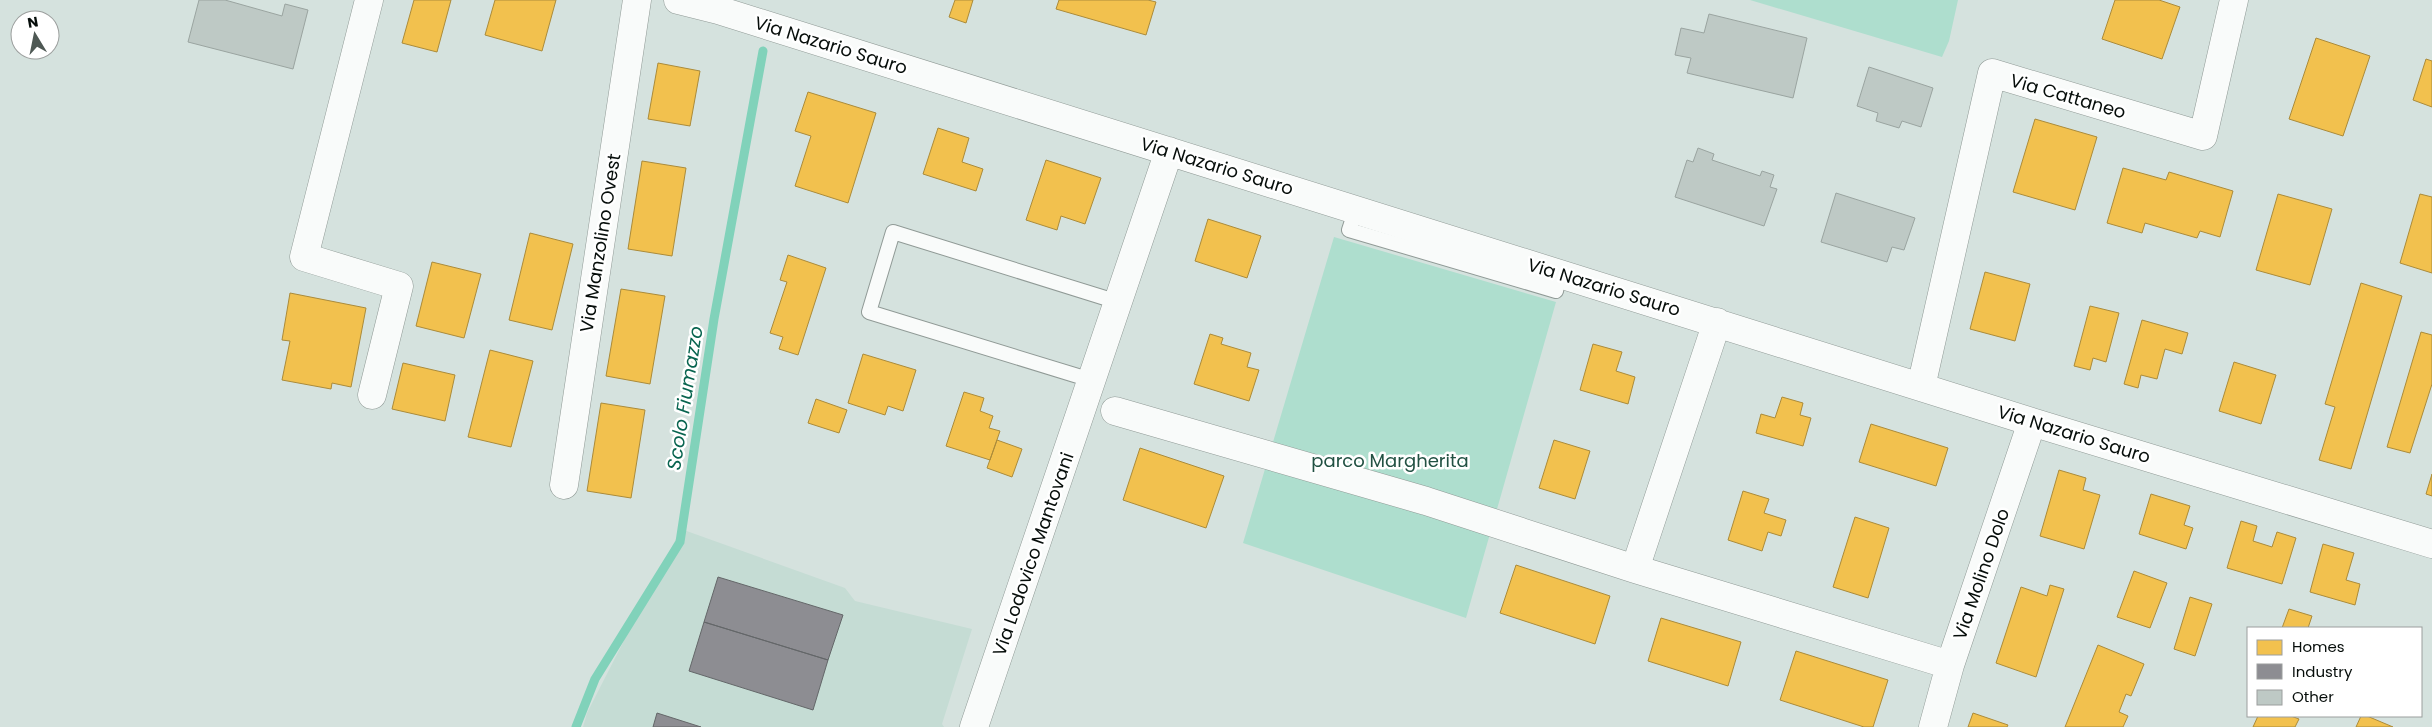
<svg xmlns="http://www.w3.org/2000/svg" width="2432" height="727" font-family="Poppins,sans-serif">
  <rect width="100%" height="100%" fill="#d5e2de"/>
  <!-- built -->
  <path fill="#c5dcd4" d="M 681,529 L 845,588 L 855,601 L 972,629 L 942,724 L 944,727 L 583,727 L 587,713 Z"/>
  <!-- green -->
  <path fill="#aedece" d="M 1750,0 L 1958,0 L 1949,41 L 1942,57 Z
    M 1334,237 L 1556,302 L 1466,618 L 1243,543 Z"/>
  <!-- homes -->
  <path fill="#f2c14e" stroke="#ab8b3a" d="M 414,0 L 451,0 L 437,52 L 402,43 Z
    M 495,0 L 556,0 L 542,51 L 485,35 Z
    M 955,0 L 973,0 L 966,23 L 949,17 Z
    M 1059,0 L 1148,0 L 1156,2 L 1146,35 L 1056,9 Z
    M 2115,0 L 2159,0 L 2180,7 L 2162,59 L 2102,39 Z
    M 2316,38 L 2370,56 L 2343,136 L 2289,119 Z
    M 2426,59 L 2432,61 L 2432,107 L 2413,100 Z
    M 658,63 L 700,71 L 690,126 L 648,119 Z
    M 808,92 L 876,113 L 848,203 L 795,186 L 811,136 L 795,131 Z
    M 2035,119 L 2097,137 L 2075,210 L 2013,192 Z
    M 938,128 L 969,138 L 962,162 L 983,169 L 976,191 L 923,174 Z
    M 1046,160 L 1101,178 L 1085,224 L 1061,216 L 1057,230 L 1026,220 Z
    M 642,161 L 686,168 L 672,256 L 628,249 Z
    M 2123,168 L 2166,180 L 2169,172 L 2233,191 L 2220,237 L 2200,231 L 2197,238 L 2145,223 L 2142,233 L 2107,223 Z
    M 2278,194 L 2332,209 L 2310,285 L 2256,270 Z
    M 2420,194 L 2432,197 L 2432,273 L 2400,263 Z
    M 1208,219 L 1261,236 L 1247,278 L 1195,261 Z
    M 530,233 L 573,244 L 552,330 L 509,320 Z
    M 788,255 L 826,268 L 798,355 L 779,349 L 783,337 L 770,333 L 787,282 L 780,280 Z
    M 432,262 L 481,274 L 464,338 L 416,326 Z
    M 1985,272 L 2030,284 L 2015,341 L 1970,329 Z
    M 2361,283 L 2402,296 L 2351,469 L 2319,460 L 2335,407 L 2325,404 Z
    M 621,289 L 665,296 L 650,384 L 606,376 Z
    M 290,293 L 366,308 L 351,387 L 332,383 L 331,389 L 282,380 L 290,341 L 282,340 Z
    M 2090,306 L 2119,313 L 2106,362 L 2093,358 L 2090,370 L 2074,366 Z
    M 2142,320 L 2188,333 L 2182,354 L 2165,349 L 2157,379 L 2141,375 L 2138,388 L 2124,384 Z
    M 2421,332 L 2432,335 L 2432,384 L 2410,453 L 2387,447 Z
    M 1210,334 L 1223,338 L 1221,344 L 1251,353 L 1247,367 L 1259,370 L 1249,401 L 1194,384 Z
    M 1593,344 L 1622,352 L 1616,371 L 1635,377 L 1628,404 L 1580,390 Z
    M 490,350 L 533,361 L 511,447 L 468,437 Z
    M 863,354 L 916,370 L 903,411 L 888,406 L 885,415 L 848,403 Z
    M 2234,362 L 2276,375 L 2261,424 L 2219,411 Z
    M 403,363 L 455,375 L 445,421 L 392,409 Z
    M 964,392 L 984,398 L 980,411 L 993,416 L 989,428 L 1000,431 L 990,460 L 946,446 Z
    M 1782,397 L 1803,403 L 1800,415 L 1811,418 L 1803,446 L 1756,433 L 1761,414 L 1775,418 Z
    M 816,399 L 847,410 L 839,433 L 808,423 Z
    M 601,403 L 645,410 L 631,498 L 587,491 Z
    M 1871,424 L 1948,448 L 1936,486 L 1859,462 Z
    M 997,440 L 1022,449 L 1012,477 L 987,468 Z
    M 1554,440 L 1590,451 L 1575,499 L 1539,488 Z
    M 1140,448 L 1224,476 L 1206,528 L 1123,500 Z
    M 2059,470 L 2086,478 L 2083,490 L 2100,495 L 2084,549 L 2040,536 Z
    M 2432,474 L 2432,496 L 2426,494 Z
    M 1743,491 L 1769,499 L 1764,513 L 1786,520 L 1781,536 L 1768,532 L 1762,551 L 1728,540 Z
    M 2151,494 L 2190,506 L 2184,525 L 2193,528 L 2186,549 L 2139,534 Z
    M 1855,517 L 1889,528 L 1868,598 L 1833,587 Z
    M 2241,521 L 2257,526 L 2253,541 L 2272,547 L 2277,532 L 2296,538 L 2282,584 L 2227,568 Z
    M 2323,544 L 2354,553 L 2346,580 L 2360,584 L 2355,605 L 2310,592 Z
    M 1516,565 L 1610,596 L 1595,644 L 1500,613 Z
    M 2134,571 L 2167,583 L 2150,628 L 2117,617 Z
    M 2050,585 L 2064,589 L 2036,677 L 1996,663 L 2021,587 L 2047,596 Z
    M 2190,597 L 2212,604 L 2195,656 L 2174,649 Z
    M 2289,609 L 2312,616 L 2308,628 L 2282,628 Z
    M 1661,618 L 1741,642 L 1728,686 L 1648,661 Z
    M 2098,645 L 2144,664 L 2131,696 L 2126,694 L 2119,712 L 2128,716 L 2123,727 L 2065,727 Z
    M 1796,651 L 1888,680 L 1873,727 L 1864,727 L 1780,700 Z
    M 1973,713 L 2008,725 L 2007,727 L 1968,727 Z
    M 2258,716 L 2291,716 L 2299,719 L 2295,727 L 2253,727 Z
    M 2361,716 L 2367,716 L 2393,727 L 2356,727 Z"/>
  <!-- industry -->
  <path fill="#8d8d92" stroke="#646769" d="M 718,577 L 843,615 L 828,660 L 704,622 Z
    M 704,622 L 828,660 L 813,710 L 689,671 Z
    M 657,713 L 701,727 L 653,727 Z"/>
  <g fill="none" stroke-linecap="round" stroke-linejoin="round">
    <!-- stream -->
    <path stroke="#81d2ba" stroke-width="9" d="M 576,727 L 595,679 L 680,542 L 714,319 L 763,51"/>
  </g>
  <!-- building -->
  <path fill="#bec9c5" stroke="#9aa4a0" d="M 199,0 L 225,0 L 282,16 L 285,4 L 308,10 L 293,69 L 188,42 Z
    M 1709,14 L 1807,38 L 1793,98 L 1687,73 L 1691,58 L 1675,55 L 1681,28 L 1704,33 Z
    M 1869,67 L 1933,88 L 1921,127 L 1902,121 L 1899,128 L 1876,121 L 1878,113 L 1857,106 Z
    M 1698,148 L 1714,154 L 1712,160 L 1760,176 L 1762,171 L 1774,175 L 1770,187 L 1777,189 L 1764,226 L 1675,197 L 1687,160 L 1693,162 Z
    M 1836,193 L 1915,218 L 1904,250 L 1892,247 L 1887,262 L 1821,242 Z"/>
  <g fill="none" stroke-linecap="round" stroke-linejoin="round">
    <!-- lane casing -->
    <g stroke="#909a96" stroke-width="16">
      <path id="lane" d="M 1356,209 L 1349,230 L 1556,291 L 1560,273
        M 1091,380 L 869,312 L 893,232 L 1118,302"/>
    </g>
    <!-- street casing -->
    <g stroke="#909a96" stroke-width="29">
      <path id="street" d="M 369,0 L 304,257 L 399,286 L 372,395
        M 678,0 L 718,10 L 2032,422 L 2432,544
        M 1921,387 L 1992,73 L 2203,136 L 2234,0
        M 1115,411 L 1426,501 L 1635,569 L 1950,665
        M 564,485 L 637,0
        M 1635,569 L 1717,322
        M 974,727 L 1169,151
        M 1933,727 L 1950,665 L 2032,422"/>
    </g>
    <!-- lane -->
    <use href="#lane" stroke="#f9fbfa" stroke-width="14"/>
    <!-- street -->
    <use href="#street" stroke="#f9fbfa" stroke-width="28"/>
  </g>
  <g text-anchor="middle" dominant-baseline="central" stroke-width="5" stroke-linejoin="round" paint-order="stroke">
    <!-- street labels -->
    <g font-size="18" fill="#060d0a" stroke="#fff">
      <text transform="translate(831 45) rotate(17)">Via Nazario Sauro</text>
      <text transform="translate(2068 96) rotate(16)">Via Cattaneo</text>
      <text transform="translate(1217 166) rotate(17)">Via Nazario Sauro</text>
      <text transform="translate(600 243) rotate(-81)">Via Manzolino Ovest</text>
      <text transform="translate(1604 287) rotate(17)">Via Nazario Sauro</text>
      <text transform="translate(2074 434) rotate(17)">Via Nazario Sauro</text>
      <text transform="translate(1033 554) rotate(-71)">Via Lodovico Mantovani</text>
      <text transform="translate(1981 574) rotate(-71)">Via Molino Dolo</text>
    </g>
    <!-- park labels -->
    <g font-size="18" fill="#225143" stroke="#fff">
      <text x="1390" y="460">parco Margherita</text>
    </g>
    <!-- water labels -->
    <g font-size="19" font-style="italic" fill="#08644f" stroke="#fff">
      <text transform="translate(685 398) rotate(-81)">Scolo Fiumazzo</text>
    </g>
  </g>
  <!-- legend -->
  <rect x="2247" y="627" width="175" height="90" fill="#ffffff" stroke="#9b9e9d"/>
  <rect x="2257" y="640" width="25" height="15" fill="#f2c14e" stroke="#9b9e9d"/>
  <text x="2292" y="652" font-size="15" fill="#060d0a">Homes</text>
  <rect x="2257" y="664" width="25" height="15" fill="#8d8d92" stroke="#9b9e9d"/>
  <text x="2292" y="677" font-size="15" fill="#060d0a">Industry</text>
  <rect x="2257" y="690" width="25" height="15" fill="#bec9c5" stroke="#9b9e9d"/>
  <text x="2292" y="702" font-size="15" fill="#060d0a">Other</text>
  <!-- north arrow -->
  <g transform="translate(35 35) rotate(350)"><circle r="24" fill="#ffffff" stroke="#9b9e9d"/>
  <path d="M0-4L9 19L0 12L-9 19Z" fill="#4e5854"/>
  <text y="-8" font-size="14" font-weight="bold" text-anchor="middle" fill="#060d0a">N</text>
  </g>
</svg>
